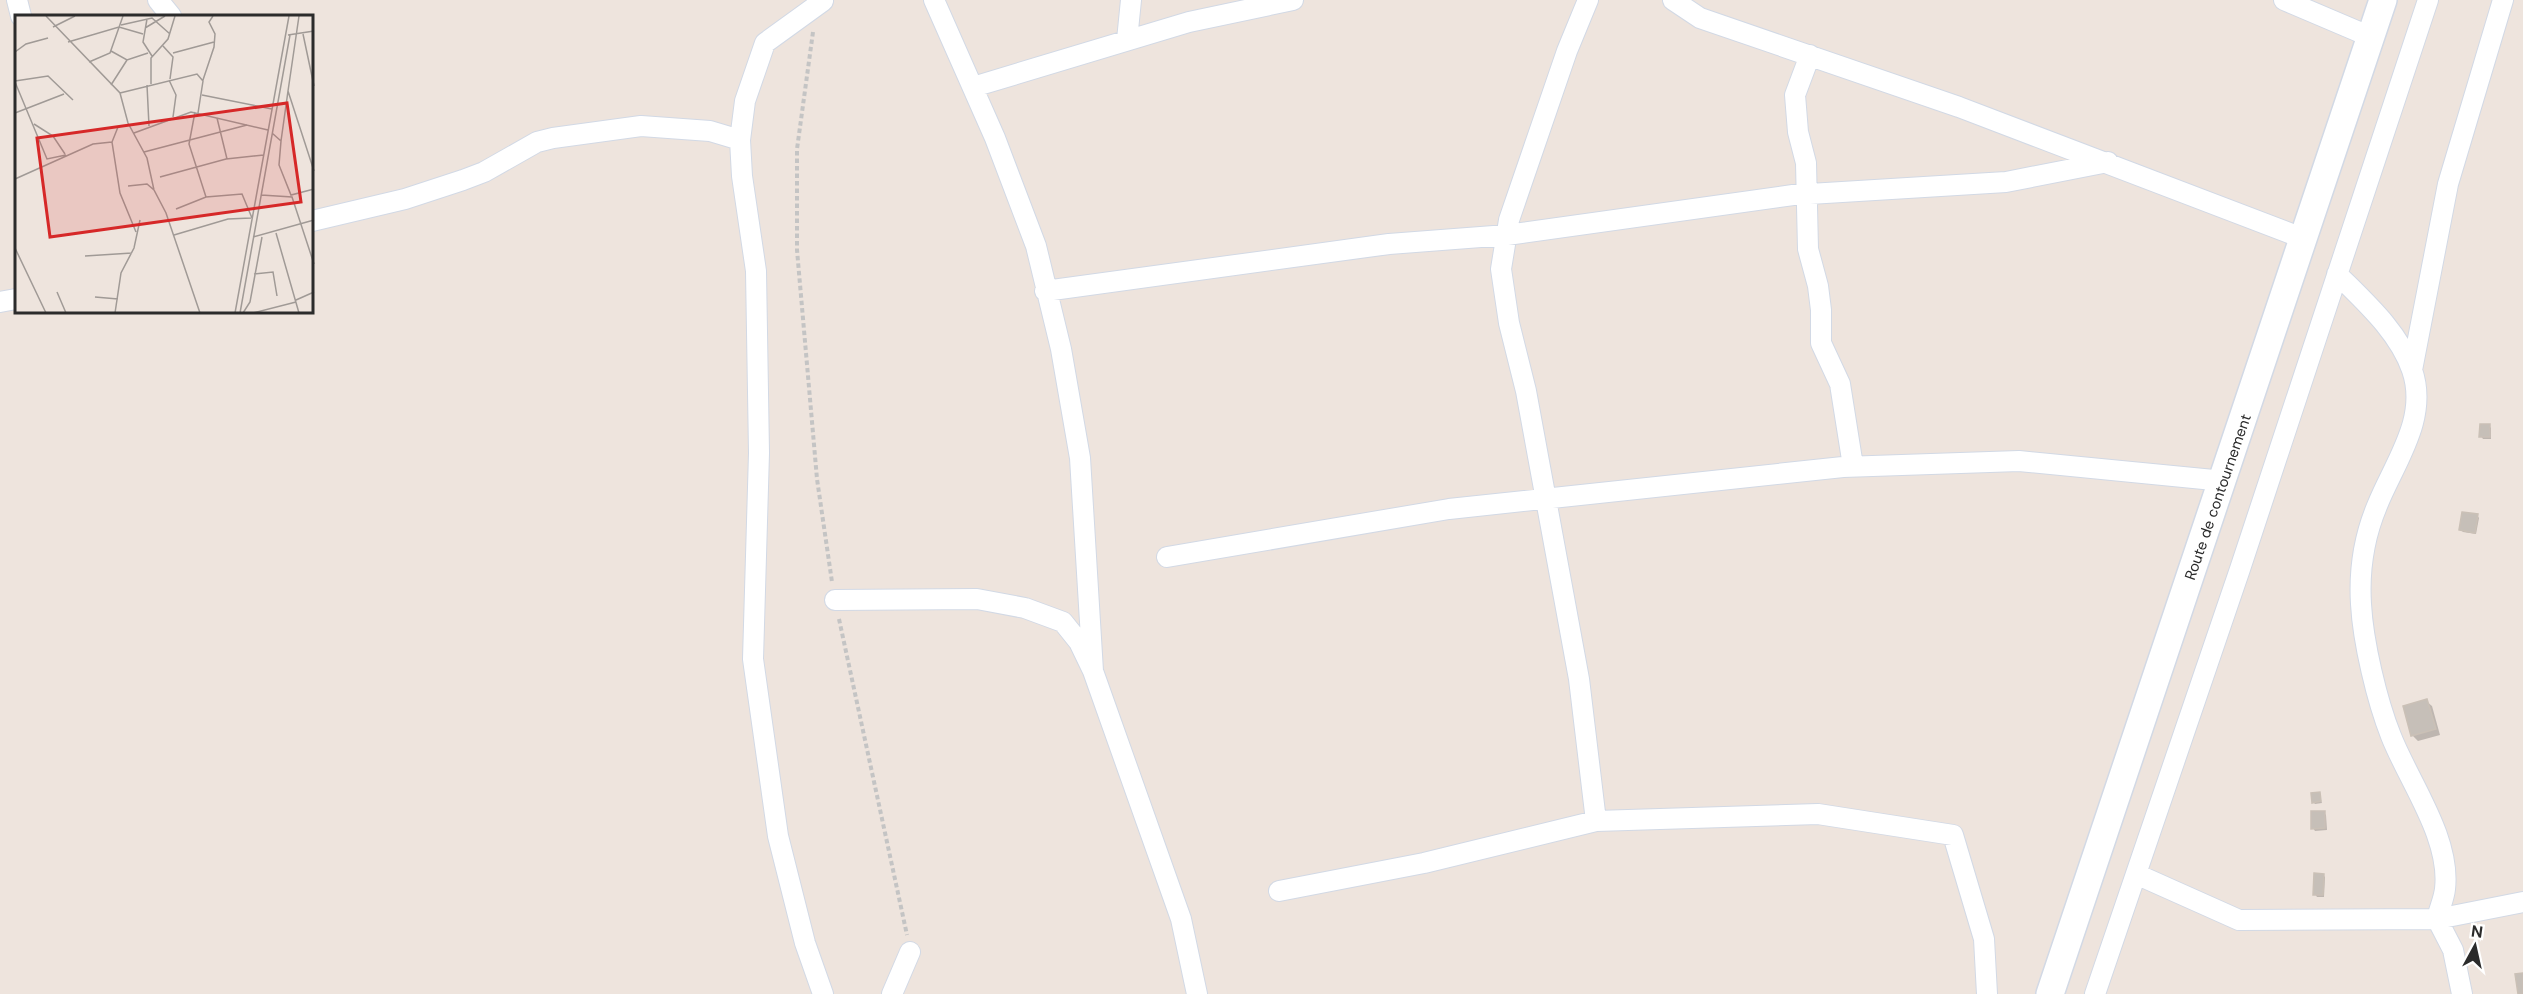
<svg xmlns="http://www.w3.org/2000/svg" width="2523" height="994" font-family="'DM Sans',sans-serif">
  <rect width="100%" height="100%" fill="#eee4dd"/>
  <!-- shadow -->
  <path fill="#0003" d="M 2489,426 L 2491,428 L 2491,439 L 2483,439 L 2481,436 Z
    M 2477,515 L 2479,518 L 2476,534 L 2463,532 L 2461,530 Z
    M 2426,701 L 2432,706 L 2440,735 L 2418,741 L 2413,736 L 2404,707 Z
    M 2319,794 L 2322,803 L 2315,804 L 2313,802 Z
    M 2324,813 L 2326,815 L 2327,830 L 2315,831 L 2313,828 Z
    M 2323,875 L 2325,877 L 2324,897 L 2317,897 L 2315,894 Z"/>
  <!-- building -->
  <path fill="#c6bfb8" stroke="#cac0b6" stroke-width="1.5" d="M 2480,424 L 2490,424 L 2490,437 L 2479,437 Z
    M 2462,512 L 2478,514 L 2475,533 L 2459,530 Z
    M 2427,699 L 2436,729 L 2411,736 L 2403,706 Z
    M 2320,792 L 2321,801 L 2312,803 L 2311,793 Z
    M 2311,811 L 2325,811 L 2325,828 L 2311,829 Z
    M 2314,873 L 2324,874 L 2323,895 L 2313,895 Z
    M 2523,973 L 2523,994 L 2518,994 L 2515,974 Z"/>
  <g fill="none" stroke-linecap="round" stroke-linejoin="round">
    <!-- street casing -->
    <g stroke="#d2d9e5" stroke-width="22">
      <path id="street" d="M 17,0 L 21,16
        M 158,0 L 171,16
        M 934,0 L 995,138 L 1036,246 L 1061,349 L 1080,458 L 1093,671
        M 1588,0 L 1567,51 L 1509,220 L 1501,269 L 1509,323 L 1526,391 L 1579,679 L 1596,821
        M 1673,0 L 1700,18 L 1959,107 L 2305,239
        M 2284,0 L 2371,37
        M 1127,40 L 1131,0
        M 1810,55 L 1795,95 L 1798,132 L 1806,163 L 1808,249 L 1818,286 L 1821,310 L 1821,343 L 1840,384 L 1853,466
        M 973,87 L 1189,22 L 1293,0
        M 312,221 L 405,199 L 463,180 L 484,172 L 537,142 L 553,138 L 641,126 L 710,131 L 740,140
        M 2337,274 C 2365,302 2399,332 2412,370 C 2429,419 2394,463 2377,506 C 2364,537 2359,571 2361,604 C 2363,642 2377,701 2391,736 C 2409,782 2451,838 2445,889 C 2444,899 2439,909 2437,919 L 2523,902
        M 1045,291 L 1389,244 L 1507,235 L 1793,195 L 2006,182 L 2108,162
        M 0,302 L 16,299
        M 2412,370 L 2448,184 L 2503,0
        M 1167,557 L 1449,509 L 1843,467 L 2019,461 L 2224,481
        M 835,600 L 977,599 L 1025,608 L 1063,622 L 1079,642 L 1093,671 L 1181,919 L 1197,994
        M 2136,874 L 2239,920 L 2437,919 L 2453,950 L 2462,994
        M 1279,891 L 1424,863 L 1596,821 L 1818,814 L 1953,835 L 1984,939 L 1987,994
        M 823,994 L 805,943 L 778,836 L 753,659 L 759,453 L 756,271 L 742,176 L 740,140 L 745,101 L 765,43 L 823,1
        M 892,994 L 910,952
        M 2095,994 L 2240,569 L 2428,0"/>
    </g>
    <!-- secondary casing -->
    <g stroke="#d2d9e5" stroke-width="30">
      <path id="secondary" d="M 2050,994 L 2383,0"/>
    </g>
    <!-- path -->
    <path stroke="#c4c4c4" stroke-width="4" stroke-dasharray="4.5 3" stroke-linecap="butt" d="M 813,32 L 797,149 L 797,250 L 817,479 L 832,582
      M 839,619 L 907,935"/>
    <!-- street -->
    <use href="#street" stroke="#fff" stroke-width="20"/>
    <!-- secondary -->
    <use href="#secondary" stroke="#fff" stroke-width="27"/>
  </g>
  <g text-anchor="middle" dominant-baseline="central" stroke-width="4.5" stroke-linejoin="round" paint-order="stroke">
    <!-- street labels -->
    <g font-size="15" fill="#2b2b2b" stroke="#fff">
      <text transform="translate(2218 497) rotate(-71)">Route de contournement</text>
    </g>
  </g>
  <!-- overview -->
  <g transform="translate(15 15)">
    <rect width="298" height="298" fill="#eee4dd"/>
    <path fill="none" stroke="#a09a96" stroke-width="1.5" d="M 31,1 L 105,78 L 113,108 L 132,143 L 139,175M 132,4 L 128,27 L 137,41M 106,10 L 137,3 L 155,19M 38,12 L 60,1M 130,13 L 150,1M 288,19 L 299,71M 273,20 L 299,16M 53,27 L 104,12 L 128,19M 148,31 L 158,42 L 155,64M 96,36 L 112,45 L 133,38M 0,37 L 11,29 L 33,23M 158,38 L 199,27M 74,47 L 95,38 L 108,1M 154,65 L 161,80 L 158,102M 188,65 L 199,32 L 200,19 L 194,7 L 198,1M 0,66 L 33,61 L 58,85M 0,67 L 32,144 L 51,140M 136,69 L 136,43 L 153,24 L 160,1M 96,70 L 112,45M 132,70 L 134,111M 273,76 L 284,1M 105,78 L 182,59 L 188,66 L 183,98M 187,80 L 257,94M 180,97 L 174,129 L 191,182M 0,98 L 49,79M 202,103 L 212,144M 19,109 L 38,121 L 50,139M 103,112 L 97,127 L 105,178 L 121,217M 119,118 L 176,97 L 253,115M 257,118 L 266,126 L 264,150 L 276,180 L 299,174M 266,126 L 273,76 L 299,156M 129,137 L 232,110M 145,162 L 211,144 L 249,140M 0,164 L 78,129 L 97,127M 113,171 L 132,169 L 139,175 L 151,198 L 185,298M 246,180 L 277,182 L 299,249M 161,194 L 191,182 L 227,179 L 237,203M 261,218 L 284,298M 159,220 L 213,204 L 236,203M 238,222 L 299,205M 0,233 L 31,298M 70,241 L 117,238M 239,259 L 258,257 L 262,281M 42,277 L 51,298M 80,282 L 103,284M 281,285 L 299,277M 100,298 L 106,258 L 119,233 L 125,205M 220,298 L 274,1M 225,298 L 275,20M 228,298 L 235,287 L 247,222M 238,298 L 281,287"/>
    <path fill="#d62828" fill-opacity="0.15" stroke="#d62828" stroke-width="3" d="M 272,88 L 286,187 L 35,222 L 22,123 Z"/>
    <rect width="298" height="298" fill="none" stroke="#2b2b2b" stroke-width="3"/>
  </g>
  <!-- north arrow -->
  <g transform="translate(2475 946) rotate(8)" stroke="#ffffff" stroke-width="4.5" paint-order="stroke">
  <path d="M0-4.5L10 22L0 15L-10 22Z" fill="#2b2b2b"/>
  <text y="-9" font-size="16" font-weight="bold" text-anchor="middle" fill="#2b2b2b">N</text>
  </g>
</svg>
